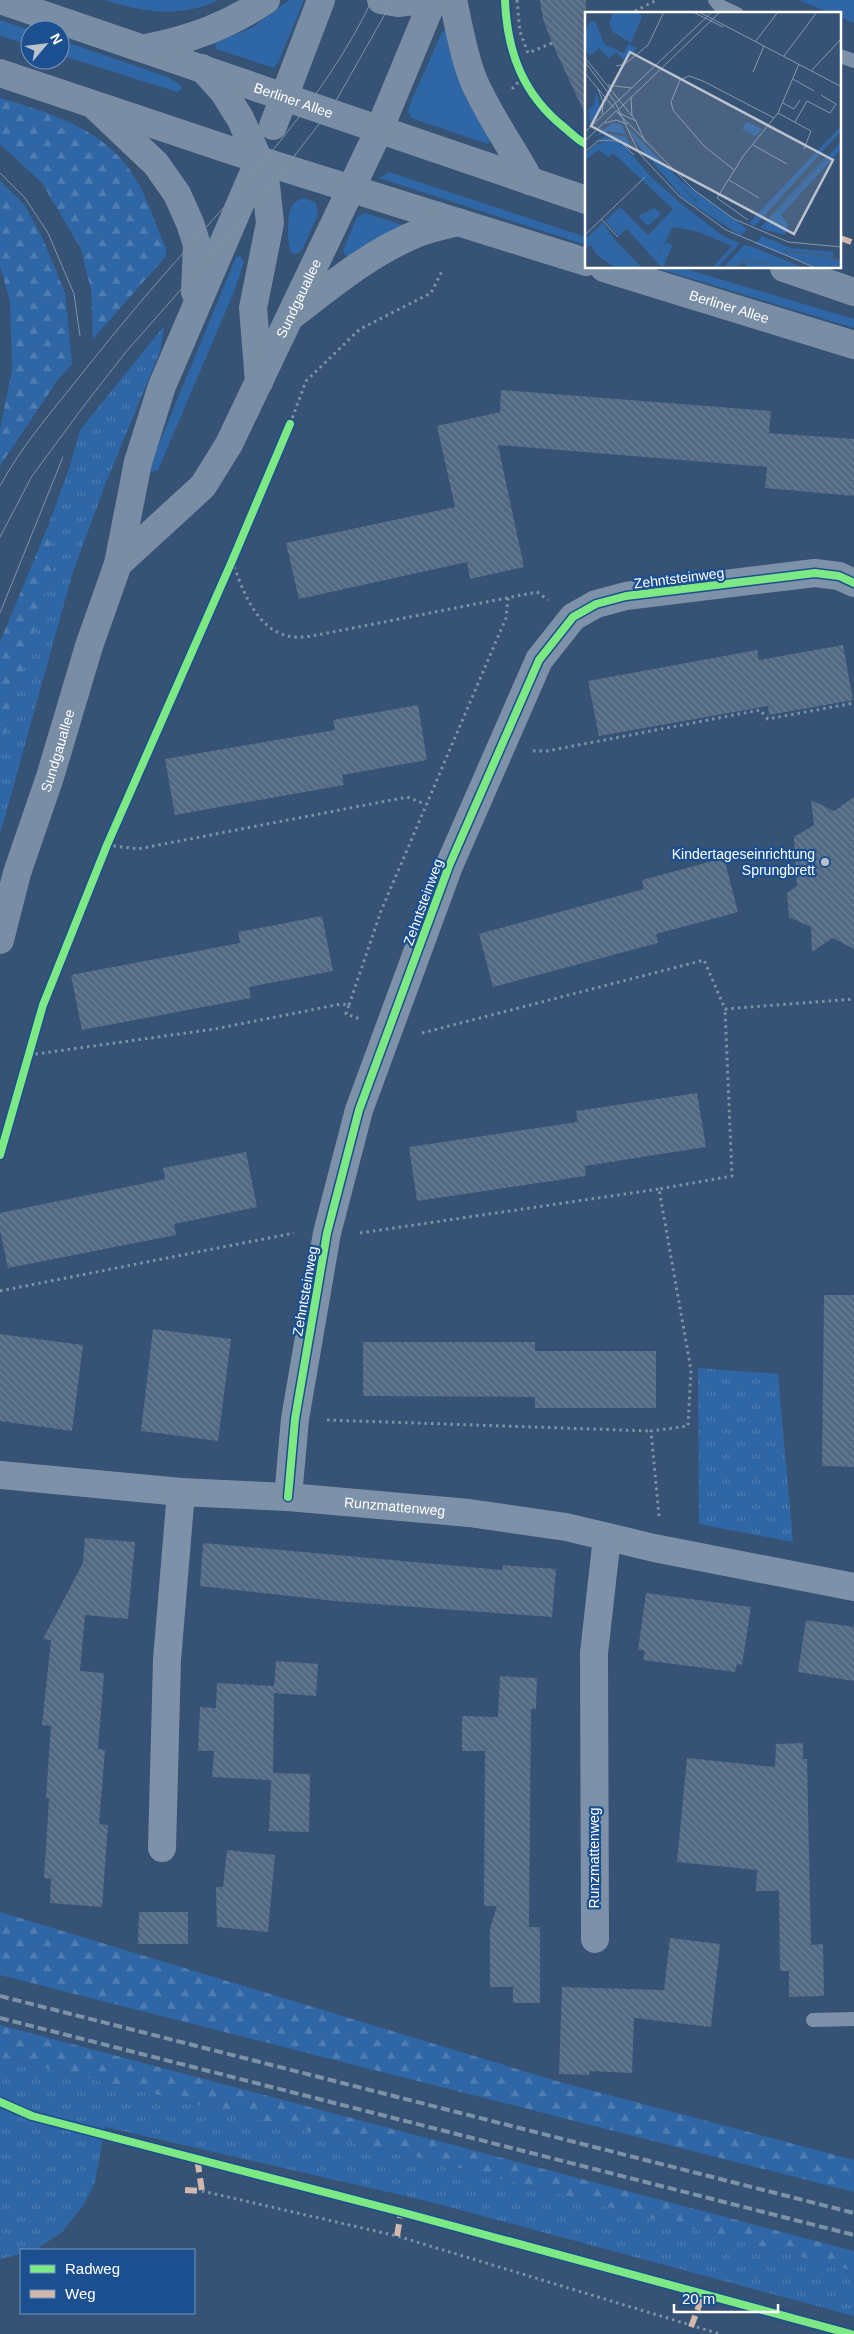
<svg xmlns="http://www.w3.org/2000/svg" width="854" height="2334" font-family="Helvetica,sans-serif">
  <defs>
    <pattern id="forest-firs" width="22" height="20" patternUnits="userSpaceOnUse" patternTransform="scale(1.25)"><rect width="22" height="20" fill="#2f66a5"/><path d="M5 1l3.5 6h-7zM16 11l3.5 6h-7z" fill="#4e7db2"/></pattern>
    <pattern id="park-tufts" width="24" height="20" patternUnits="userSpaceOnUse" patternTransform="scale(1.25)"><rect width="24" height="20" fill="#2f66a5"/><path d="M3 7l-1-3M5 7V3M7 7l1-3M15 17l-1-3M17 17v-4M19 17l1-3" fill="none" stroke="#4e7db2"/></pattern>
    <pattern id="building-back-hatch" width="6" height="6" patternUnits="userSpaceOnUse" patternTransform="scale(1.25)"><rect width="6" height="6" fill="#526984"/><path d="M-1 5l2 2M0 0l6 6M5-1l2 2" fill="none" stroke="#6c8096"/></pattern>
  </defs>
  <rect width="100%" height="100%" fill="#365274"/>
  <!-- grass -->
  <path fill="#2f66a5" d="M 104,0 L 219,0 C 177,19 147,12 104,0 Z
    M 289,0 L 304,0 L 279,61 L 274,68 L 216,49 L 215,43 L 253,27 Z
    M 799,0 L 854,0 L 854,23 L 840,17 L 840,14 L 832,14 Z
    M 0,20 L 30,30 L 30,45 L 0,36 Z
    M 446,30 C 457,71 466,102 490,138 L 490,142 L 488,144 L 411,118 L 408,111 L 410,104 L 442,32 Z
    M 60,40 L 168,77 L 181,85 L 182,89 L 177,92 L 60,55 Z
    M 389,172 L 586,237 L 586,245 L 379,178 Z
    M 305,198 L 316,203 L 318,214 L 302,250 L 297,254 L 291,253 C 287,243 286,210 294,203 C 297,200 302,199 305,198 Z
    M 365,213 L 400,224 L 401,228 L 349,256 L 345,255 L 343,250 L 357,217 Z
    M 240,256 L 244,262 L 234,292 L 158,470 L 151,472 L 149,468 L 236,257 Z
    M 656,268 L 683,268 L 854,319 L 854,328 Z"/>
  <!-- forest -->
  <path fill="url(#forest-firs)" d="M 0,98 C 52,113 109,131 137,181 C 149,202 156,226 166,248 L 166,256 L 93,339 L 91,290 L 81,249 L 42,183 L 0,144 Z
    M 0,181 L 24,204 L 43,239 L 65,293 L 72,364 L 57,381 L 0,466 L 0,429 L 12,370 L 10,301 L 0,266 Z
    M 48,526 L 53,567 L 0,752 L 0,642 Z
    M 0,1912 L 560,2082 L 854,2160 L 854,2192 L 0,1975 Z
    M 0,2025 L 854,2251 L 854,2271 L 436,2162 L 0,2057 Z"/>
  <!-- park -->
  <path fill="url(#park-tufts)" d="M 164,326 L 160,352 L 105,485 L 72,575 L 0,835 L 0,752 L 53,567 L 48,526 L 70,466 L 80,430 Z
    M 698,1368 L 778,1374 L 793,1542 L 699,1524 Z
    M 0,2057 L 436,2162 L 854,2271 L 854,2316 L 427,2201 L 105,2127 L 95,2182 L 83,2206 L 62,2232 L 36,2250 L 21,2250 L 21,2254 L 0,2259 Z"/>
  <!-- building -->
  <path fill="url(#building-back-hatch)" d="M 540,0 L 586,0 L 586,116 L 552,43 L 543,19 Z
    M 501,390 L 771,411 L 769,433 L 854,439 L 854,496 L 765,488 L 767,467 L 498,445 L 524,567 L 470,579 L 467,562 L 299,599 L 286,543 L 455,507 L 437,426 L 500,412 Z
    M 843,645 L 853,700 L 769,715 L 768,706 L 599,736 L 588,681 L 757,650 L 759,660 Z
    M 418,705 L 427,760 L 342,775 L 344,785 L 175,815 L 165,759 L 335,730 L 333,720 Z
    M 854,797 L 854,949 L 833,938 L 812,952 L 811,927 L 789,917 L 787,893 L 797,886 L 794,837 L 814,825 L 811,800 L 834,811 Z
    M 724,858 L 738,912 L 656,934 L 658,943 L 493,987 L 479,934 L 644,889 L 642,880 Z
    M 322,916 L 333,971 L 249,987 L 251,998 L 82,1030 L 71,975 L 240,943 L 238,932 Z
    M 697,1093 L 706,1147 L 585,1166 L 586,1176 L 417,1201 L 409,1147 L 578,1122 L 576,1111 Z
    M 246,1152 L 257,1207 L 174,1224 L 176,1235 L 8,1268 L 0,1230 L 0,1213 L 165,1179 L 163,1168 Z
    M 824,1295 L 854,1295 L 854,1467 L 822,1466 Z
    M 153,1329 L 231,1339 L 218,1441 L 141,1431 Z
    M 0,1334 L 83,1345 L 72,1431 L 0,1421 Z
    M 363,1342 L 535,1342 L 535,1351 L 656,1351 L 656,1408 L 535,1408 L 535,1397 L 363,1396 Z
    M 85,1538 L 135,1542 L 128,1619 L 85,1615 L 80,1671 L 104,1673 L 98,1749 L 105,1750 L 99,1824 L 108,1825 L 102,1907 L 50,1903 L 51,1879 L 44,1878 L 49,1798 L 46,1798 L 51,1726 L 42,1725 L 51,1640 L 43,1639 L 83,1563 Z
    M 203,1543 L 502,1570 L 503,1565 L 556,1569 L 552,1617 L 335,1601 L 200,1586 Z
    M 646,1593 L 751,1607 L 742,1665 L 737,1664 L 735,1672 L 643,1660 L 645,1651 L 638,1650 Z
    M 806,1620 L 854,1627 L 854,1681 L 798,1672 Z
    M 276,1661 L 318,1664 L 316,1696 L 274,1693 L 273,1773 L 310,1774 L 309,1832 L 269,1831 L 271,1780 L 212,1777 L 214,1751 L 198,1751 L 200,1707 L 216,1708 L 217,1683 L 274,1686 Z
    M 500,1676 L 537,1678 L 536,1709 L 531,1709 L 529,1927 L 540,1927 L 540,2003 L 513,2003 L 513,1987 L 490,1987 L 490,1928 L 497,1906 L 484,1906 L 485,1751 L 462,1751 L 462,1716 L 498,1717 Z
    M 803,1743 L 803,1759 L 807,1759 L 811,1945 L 823,1944 L 824,1996 L 789,1997 L 789,1971 L 780,1971 L 779,1891 L 756,1891 L 757,1870 L 677,1862 L 687,1758 L 775,1767 L 776,1744 Z
    M 227,1850 L 275,1855 L 268,1932 L 217,1927 L 216,1887 L 223,1887 Z
    M 139,1912 L 188,1912 L 188,1944 L 138,1944 Z
    M 670,1938 L 720,1944 L 711,2027 L 634,2018 L 632,2073 L 590,2071 L 589,2075 L 559,2074 L 562,1987 L 664,1990 Z"/>
  <g fill="none" stroke-linecap="round" stroke-linejoin="round">
    <!-- path -->
    <path stroke="#7d92a8" stroke-width="3" stroke-dasharray="2.5 4" stroke-linecap="butt" d="M 517,0 L 520,32 L 528,53 L 552,43
      M 629,14 L 657,0
      M 512,89 L 522,78
      M 290,424 L 306,381 L 360,329 L 431,293 L 443,269
      M 232,561 C 243,591 257,633 294,637 C 302,638 310,636 317,635 L 537,592 L 548,600
      M 533,751 L 547,751 L 760,710 L 768,719 L 854,703
      M 107,845 L 138,849 L 407,797 L 425,804
      M 349,1005 L 381,911 L 506,618 L 508,598
      M 422,1033 L 704,960 L 725,1009 L 854,999
      M 29,1055 L 215,1029 L 341,1004 L 349,1005 L 346,1014 L 360,1019
      M 360,1233 L 659,1189
      M 0,1291 L 294,1233
      M 327,1420 L 651,1431
      M 659,1516 L 651,1431 L 688,1426 L 691,1370 L 659,1189 L 732,1176 L 725,1009
      M 202,2191 L 397,2236 L 720,2334"/>
    <!-- lane -->
    <path stroke="#7d92a8" stroke-width="14" d="M 715,0 L 720,6 L 737,14
      M 840,56 L 854,61
      M 813,2020 L 854,2019"/>
    <!-- street -->
    <g stroke="#7d92a8" stroke-width="28">
      <path id="s1" d="M 0,1475 L 181,1492 L 288,1497 L 469,1513 L 566,1527 L 654,1548 L 854,1587"/>
      <path d="M 288,1497 L 295,1419 L 327,1233 L 359,1110 L 449,866 L 539,660 L 573,617 L 596,604 L 626,596 L 815,573 L 839,576 L 854,583"/>
      <path d="M 162,1848 L 167,1660 L 181,1492"/>
      <path d="M 595,1939 L 594,1653 L 607,1537"/>
    </g>
    <!-- secondary -->
    <g stroke="#798da4" stroke-width="28">
      <path id="s2" d="M 0,0 L 586,200"/>
      <path d="M 381,0 L 398,3 L 422,0"/>
      <path d="M 453,0 C 459,26 463,54 473,79 C 488,115 512,147 530,181"/>
      <path d="M 146,48 C 192,39 227,26 266,0"/>
      <path d="M 202,68 L 223,91 L 240,118 L 259,160 L 266,185 L 270,223 L 253,308 L 259,382"/>
      <path d="M 0,73 L 242,154"/>
      <path d="M 97,108 L 156,164 L 177,194 L 190,223 L 197,245 L 195,292"/>
      <path d="M 273,126 L 321,0"/>
      <path d="M 259,160 L 586,262"/>
      <path id="s3" d="M 604,268 L 854,345"/>
      <path d="M 784,268 L 854,292"/>
      <path d="M 294,314 C 334,283 374,250 421,232 C 433,228 446,225 458,222"/>
      <path id="s4" d="M 118,564 L 203,486 L 229,444 L 380,128 L 433,0"/>
      <path id="s5" d="M 0,940 L 17,873 L 50,777 L 89,646 L 118,564 L 138,462 L 162,386 L 259,160"/>
    </g>
    <!-- tram -->
    <path stroke="#7e92a7" stroke-width="1" d="M 0,173 L 25,198 L 48,233 L 74,294 L 80,336
      M 0,486 C 20,448 53,410 80,376 C 107,342 134,309 162,277 C 238,190 322,105 372,0
      M 0,537 L 32,476 L 83,407 L 125,353 L 264,195 L 333,106 L 393,0
      M 0,613 L 63,457"/>
    <!-- rail -->
    <path stroke="#7e92a7" stroke-width="4" stroke-dasharray="9 4" stroke-linecap="butt" d="M 0,1996 L 854,2213
      M 0,2018 L 854,2235"/>
    <!-- quiet -->
    <path stroke="#d1b7ad" stroke-width="6" stroke-dasharray="12 6" stroke-linecap="butt" d="M 840,238 L 854,243
      M 185,2190 L 202,2191 L 197,2158
      M 397,2236 L 401,2212
      M 691,2327 L 703,2295"/>
    <!-- cycleway casing -->
    <g stroke="#1b4f8f" stroke-width="11">
      <path id="cycleway" d="M 505,0 C 507,52 523,95 565,128 C 572,134 579,141 586,144
        M 0,1155 L 43,1005 L 107,845 L 232,561 L 290,424
        M 288,1497 L 295,1419 L 327,1233 L 359,1110 L 449,866 L 539,660 L 573,617 L 596,604 L 626,596 L 815,573 L 839,576 L 854,583
        M 0,2102 L 32,2116 L 401,2212 L 851,2334"/>
    </g>
    <!-- cycleway -->
    <use href="#cycleway" stroke="#7ce984" stroke-width="8"/>
  </g>
  <!-- markers -->
  <circle fill="#b9c2ce" stroke="#1b4f8f" stroke-width="2" cx="825" cy="862" r="5"/>
  <g text-anchor="middle" dominant-baseline="central" stroke-width="4.5" stroke-linejoin="round" paint-order="stroke">
    <!-- street labels -->
    <g font-size="14" fill="#fff" stroke="#1b4f8f">
      <text stroke="none"><textPath href="#s2" startOffset="310">Berliner Allee</textPath></text>
      <text stroke="none"><textPath href="#s4" startOffset="326">Sundgauallee</textPath></text>
      <text stroke="none"><textPath href="#s3" startOffset="131">Berliner Allee</textPath></text>
      <text transform="translate(679 578) rotate(-7)">Zehntsteinweg</text>
      <text stroke="none"><textPath href="#s5" startOffset="198">Sundgauallee</textPath></text>
      <text transform="translate(423 902) rotate(-70)">Zehntsteinweg</text>
      <text transform="translate(305 1291) rotate(-80)">Zehntsteinweg</text>
      <text stroke="none"><textPath href="#s1" startOffset="396">Runzmattenweg</textPath></text>
      <text transform="translate(594 1858) rotate(-90)">Runzmattenweg</text>
    </g>
    <!-- poi labels -->
    <g font-size="14" fill="#fff" stroke="#1b4f8f" text-anchor="end">
      <text x="815" y="854">Kindertageseinrichtung<tspan x="815" dy="16">Sprungbrett</tspan></text>
    </g>
  </g>
  <!-- overview -->
  <g transform="translate(585 12)">
    <rect width="256" height="256" fill="#365274"/>
    <path d="M 28,0 L 55,0 L 57,5 L 46,31 L 28,20 L 24,11 ZM 6,7 L 6,10 L 10,9 L 20,33 L 39,41 L 43,32 L 53,36 L 39,48 L 31,40 L 24,47 L 14,36 L 5,44 L 0,38 L 0,20 ZM 11,78 L 16,98 L 5,111 L 3,99 L 9,92 ZM 70,196 L 76,202 L 63,214 L 53,204 ZM 81,230 L 88,233 L 80,250 L 72,246 Z" fill="#2f66a5"/>
    <path d="M 28,111 L 36,112 L 40,122 L 24,119 L 9,125 ZM 256,114 L 256,119 L 170,214 L 164,211 ZM 25,122 L 41,125 L 47,136 L 29,127 L 11,129 ZM 256,128 L 178,217 L 175,216 ZM 54,134 L 84,161 L 113,192 L 103,185 L 101,188 L 97,185 Z" fill="#2f66a5"/>
    <path d="M 161,110 L 177,117 L 171,124 L 157,117 ZM 42,115 L 96,169 L 162,217 L 156,224 L 101,188 L 103,185 L 114,191 L 54,134 ZM 25,128 L 38,132 L 66,165 L 98,193 L 138,224 L 155,231 L 132,256 L 127,256 L 147,234 L 114,220 L 88,215 L 72,246 L 80,250 L 80,253 L 77,256 L 42,217 L 34,224 L 20,209 L 35,195 L 63,223 L 88,197 L 28,141 L 23,145 L 14,138 L 0,148 L 0,142 L 10,133 ZM 256,130 L 256,137 L 196,203 L 203,212 L 200,223 L 178,217 ZM 18,211 L 30,228 L 57,256 L 30,256 L 11,242 L 6,233 L 0,236 L 0,227 ZM 177,224 L 206,236 L 249,240 L 247,245 L 256,249 L 256,256 L 234,256 L 170,232 ZM 159,233 L 168,235 L 220,256 L 165,256 L 158,251 L 153,256 L 138,256 Z" fill="#2f66a5"/>
    <path fill="none" stroke="#3b618d" stroke-width="2.5" d="M 198,239 L 242,244 L 257,250M 148,256 L 158,249 L 184,251"/>
    <path fill="none" stroke="#8697ac" stroke-width="1" d="M 108,0 L 138,15M 114,0 L 257,75M 170,30 L 193,0M 199,44 L 232,0M 0,46 L 51,109 L 60,130M 0,50 L 30,90 L 54,141 L 94,184 L 141,218 L 231,256M 31,54 L 40,52 L 63,33 L 79,0M 226,59 L 257,26M 168,60 L 179,34M 0,61 L 29,96M 208,67 L 229,79M 23,73 L 46,76M 13,77 L 18,90 L 17,102M 46,85 L 47,104M 198,91 L 209,97 L 215,88M 30,99 L 51,109M 32,99 L 135,0M 33,101 L 109,178 L 149,207 L 203,230 L 257,235M 193,101 L 226,119 L 219,137M 210,110 L 222,89 L 245,101 L 251,92 L 236,83M 20,111 L 31,108 L 42,112M 0,120 L 127,0M 0,129 L 30,100M 168,133 L 202,152M 0,140 L 13,129 L 27,128 L 37,131 L 49,143M 149,158 L 119,134 L 88,98 L 86,90 L 95,68 L 104,64 L 118,69 L 189,106M 144,168 L 174,186M 16,207 L 33,225M 163,208 L 132,186 L 159,143 L 193,101 L 214,52M 0,223 L 60,165"/>
    <path fill="#b9c2ce" fill-opacity="0.15" stroke="#b9c2ce" stroke-width="2.5" d="M 45,40 L 248,148 L 209,222 L 6,114 Z"/>
    <rect width="256" height="256" fill="none" stroke="#fff" stroke-width="2.5"/>
  </g>
  <!-- legend -->
  <rect x="20" y="2249" width="175" height="65" fill="#1b4f8f" stroke="#7695bc"/>
  <rect x="30" y="2265" width="25" height="8" fill="#7ce984" stroke="#7695bc"/>
  <text x="65" y="2274" font-size="15" fill="#ffffff">Radweg</text>
  <rect x="30" y="2290" width="25" height="8" fill="#d1b7ad" stroke="#7695bc"/>
  <text x="65" y="2299" font-size="15" fill="#ffffff">Weg</text>
  <!-- north arrow -->
  <g transform="translate(45 45) rotate(62)"><circle r="24" fill="#1b4f8f" stroke="#7695bc"/>
  <path d="M0-4L9 19L0 12L-9 19Z" fill="#b9c2ce"/>
  <text y="-8" font-size="14" font-weight="bold" text-anchor="middle" fill="#ffffff">N</text>
  </g>
  <!-- scale -->
  <path d="M674 2304v8h104v-8" fill="none" stroke="#ffffff" stroke-width="2.5"/>
  <text x="682" y="2304" font-size="15" fill="#ffffff" stroke="#1b4f8f" stroke-width="4" paint-order="stroke">20 m</text>
</svg>
